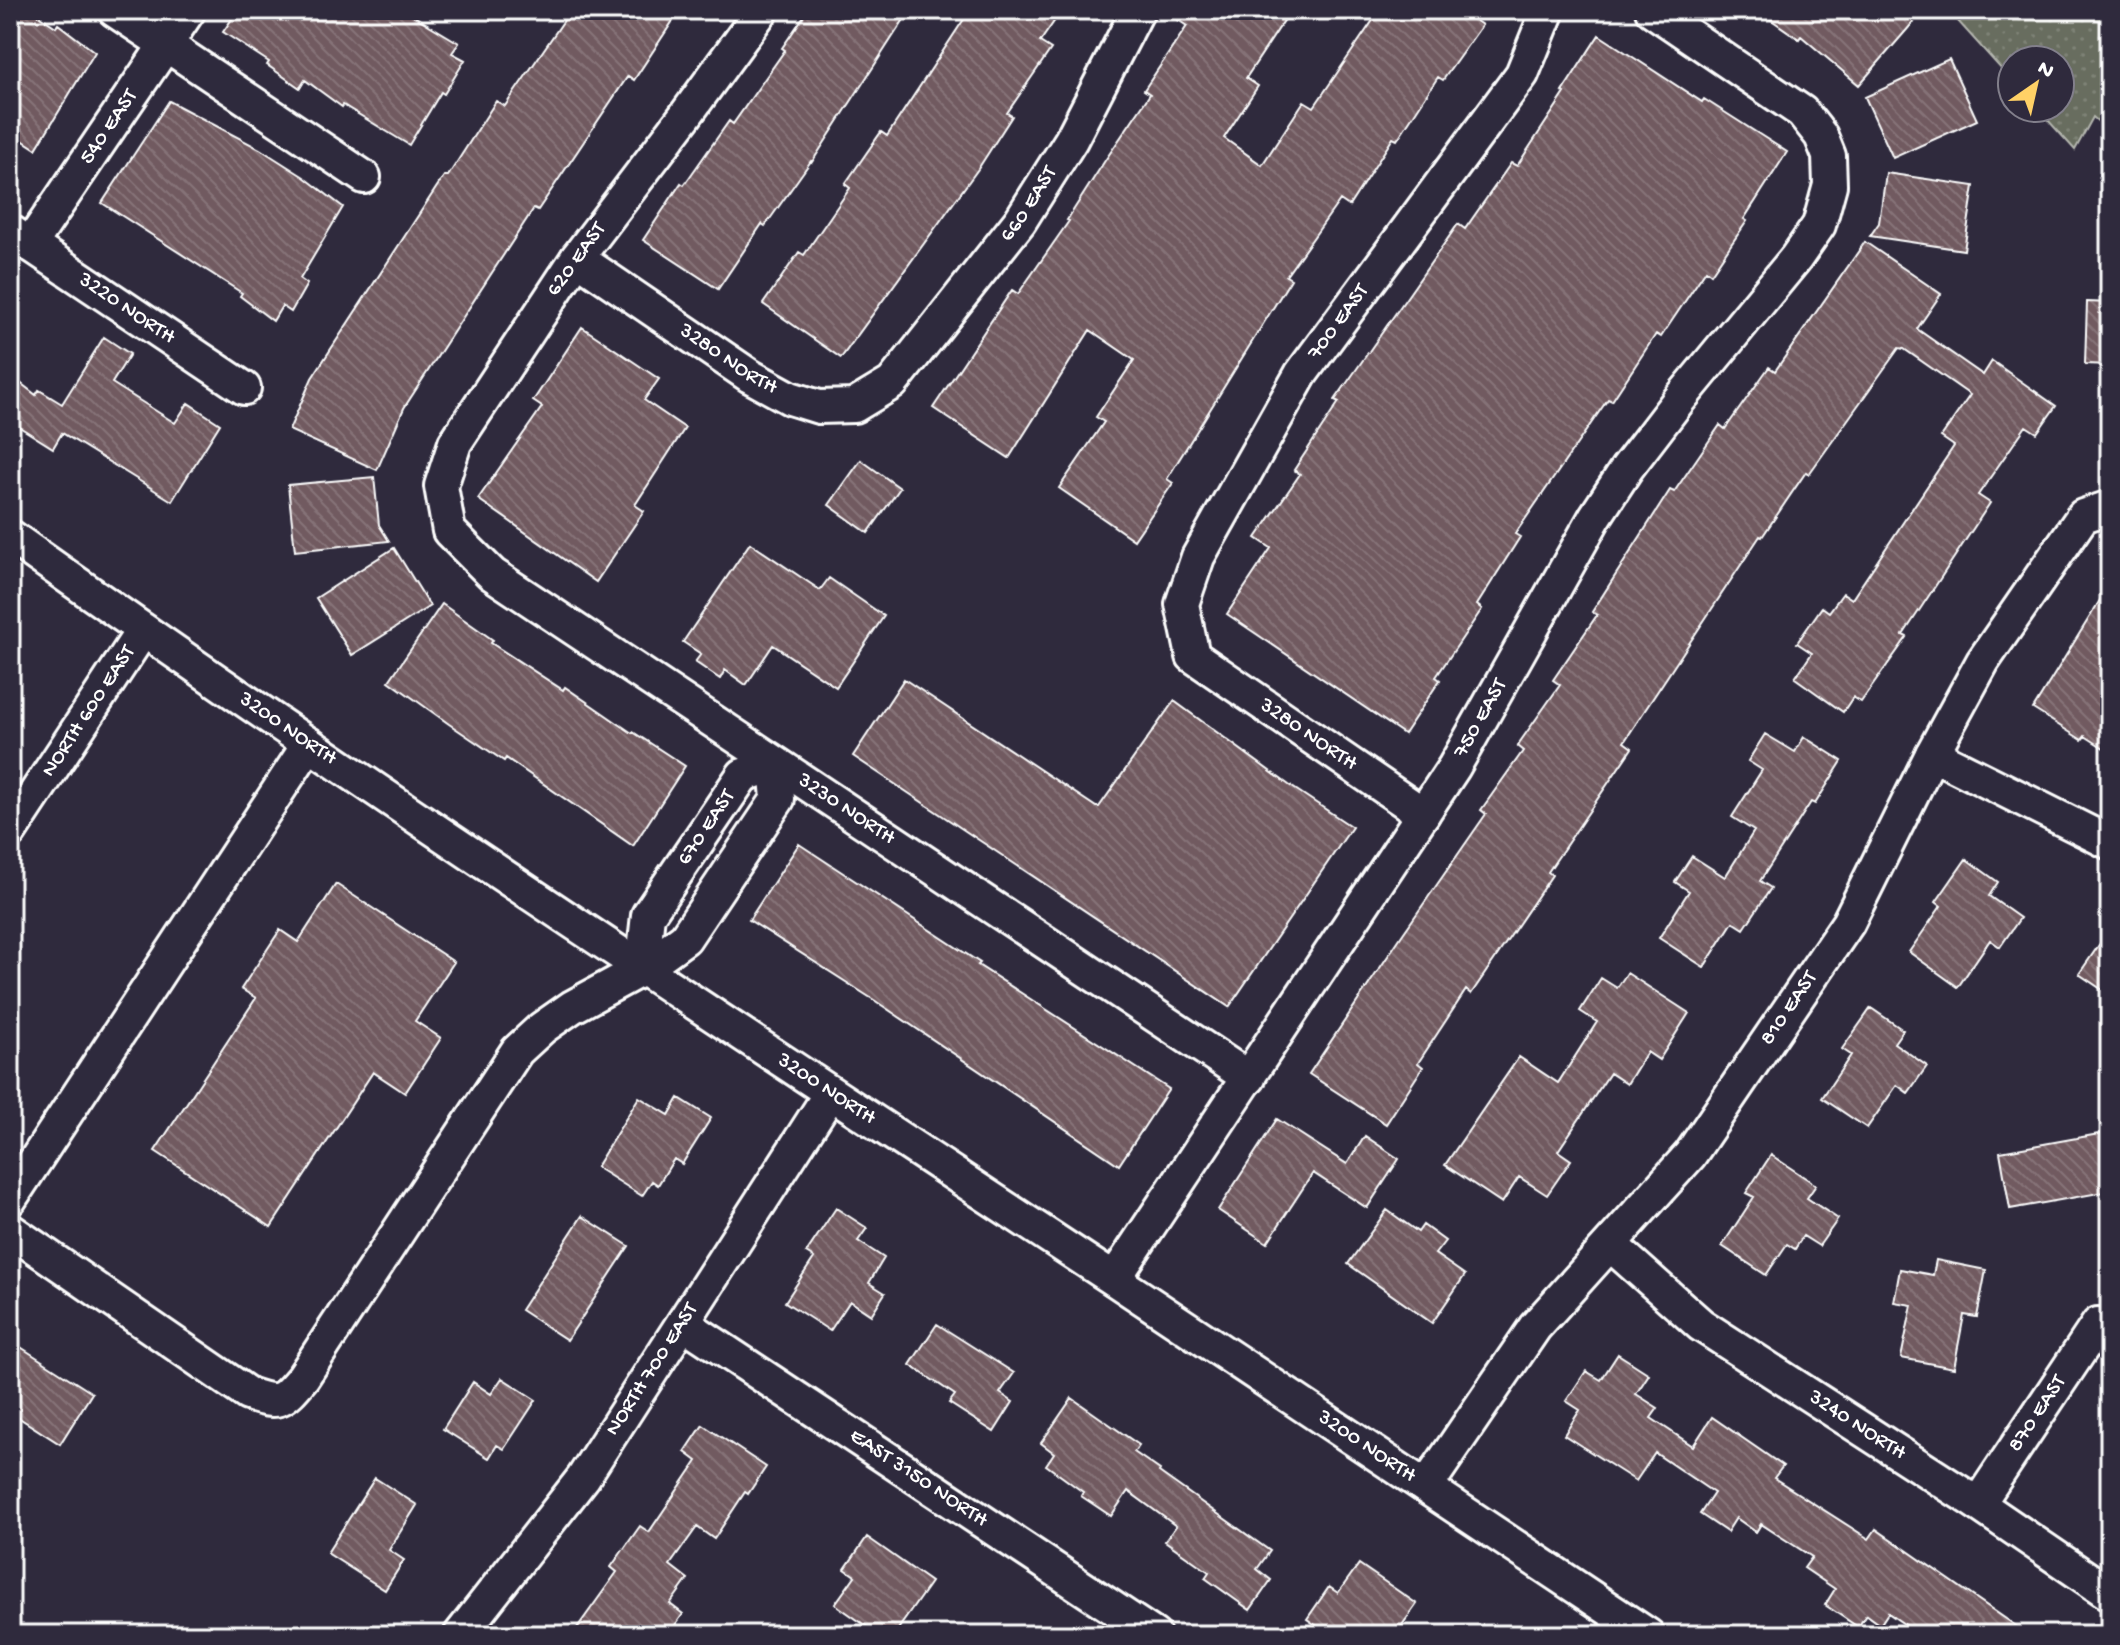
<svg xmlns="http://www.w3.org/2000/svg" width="2120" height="1645" font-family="'Gochi Hand',sans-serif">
  <defs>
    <pattern id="grass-dots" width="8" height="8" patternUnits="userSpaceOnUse" patternTransform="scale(2)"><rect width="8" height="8" fill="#686d5f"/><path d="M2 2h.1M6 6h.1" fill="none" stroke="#7f8377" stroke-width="1.8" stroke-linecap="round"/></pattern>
    <pattern id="building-back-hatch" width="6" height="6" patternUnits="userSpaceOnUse" patternTransform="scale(2)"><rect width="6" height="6" fill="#715a60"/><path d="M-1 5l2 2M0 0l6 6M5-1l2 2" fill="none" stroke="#867378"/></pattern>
  </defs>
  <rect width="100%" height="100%" fill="#2f2a3d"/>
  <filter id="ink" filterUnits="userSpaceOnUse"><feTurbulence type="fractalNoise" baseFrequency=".0125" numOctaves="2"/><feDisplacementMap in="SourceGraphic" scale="16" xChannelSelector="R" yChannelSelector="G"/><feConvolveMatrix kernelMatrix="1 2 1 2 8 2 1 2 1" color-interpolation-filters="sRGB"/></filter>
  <g filter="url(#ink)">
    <!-- grass -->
    <path fill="url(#grass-dots)" stroke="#b4b6af" stroke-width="2" d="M 1948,10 L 2110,10 L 2110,132 L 2093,117 L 2075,150 L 2037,108 L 2060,108 L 2060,60 L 2012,60 L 2012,81 Z"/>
    <!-- building -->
    <path fill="url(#building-back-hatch)" stroke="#fff" stroke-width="2" d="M 10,10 L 31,10 L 56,27 L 58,24 L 95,52 L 36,149 L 10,132 Z
      M 238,10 L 404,10 L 459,43 L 452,53 L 465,60 L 444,94 L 441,92 L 409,145 L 343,105 L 342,107 L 305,80 L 300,88 L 267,65 L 269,62 L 223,32 Z
      M 571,10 L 680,10 L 634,80 L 628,76 L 538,210 L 534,208 L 404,408 L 377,470 L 289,430 L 312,378 L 444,176 L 448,176 L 496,101 L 505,106 Z
      M 808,10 L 910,10 L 812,162 L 811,161 L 765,226 L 762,224 L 718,289 L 643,240 L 681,183 L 684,185 L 729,121 L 733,124 L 785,50 L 782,48 Z
      M 970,10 L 1062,10 L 1040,42 L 1051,49 L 1007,113 L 1012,116 L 978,169 L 841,358 L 763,304 L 799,252 L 804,255 L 850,188 L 845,184 L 881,132 L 887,136 Z
      M 1163,10 L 1291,10 L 1246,78 L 1258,86 L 1224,138 L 1262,165 L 1304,101 L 1314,107 L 1380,10 L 1460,10 L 1482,25 L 1443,80 L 1438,77 L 1397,140 L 1393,138 L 1349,206 L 1340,200 L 1286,276 L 1291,279 L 1167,479 L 1173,483 L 1134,540 L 1059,488 L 1104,422 L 1096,417 L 1134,360 L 1090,330 L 1009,458 L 933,408 L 1012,290 L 1018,294 L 1069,221 L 1067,220 L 1106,159 L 1150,94 L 1144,90 L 1187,26 Z
      M 1757,10 L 1924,10 L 1859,85 L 1801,36 L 1799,39 Z
      M 1599,35 L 1702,102 L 1704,99 L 1787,152 L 1744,219 L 1747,221 L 1711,274 L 1706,270 L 1661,337 L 1656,334 L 1612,401 L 1608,399 L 1515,534 L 1520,537 L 1477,605 L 1482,609 L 1436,677 L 1440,680 L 1404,734 L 1227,614 L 1271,548 L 1256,538 L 1300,474 L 1294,470 L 1339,402 L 1335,400 L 1458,224 L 1465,229 L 1511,163 L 1517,166 L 1565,93 L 1562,92 Z
      M 1949,59 L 1977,120 L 1893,158 L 1865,97 Z
      M 169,101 L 260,149 L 304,177 L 343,207 L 300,279 L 307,284 L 291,312 L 282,306 L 273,321 L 240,296 L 242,293 L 102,203 Z
      M 1886,173 L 1974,186 L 1964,250 L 1870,236 L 1879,223 Z
      M 1865,242 L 1941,294 L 1917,329 L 1983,375 L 1992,361 L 2056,406 L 2037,433 L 2026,426 L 1978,495 L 1990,503 L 1903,635 L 1907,637 L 1861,702 L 1853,697 L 1843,712 L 1795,678 L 1812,653 L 1797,643 L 1822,607 L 1829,612 L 1843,593 L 1852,599 L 1954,446 L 1941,437 L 1970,395 L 1904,349 L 1899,348 L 1809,474 L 1806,472 L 1762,537 L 1760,536 L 1624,742 L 1632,748 L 1548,872 L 1552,875 L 1471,994 L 1466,990 L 1418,1063 L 1423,1067 L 1386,1124 L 1309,1074 L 1402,935 L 1486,814 L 1481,810 L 1523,751 L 1517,746 L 1560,685 L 1553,680 L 1597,615 L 1592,612 L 1670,490 L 1674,492 L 1720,425 L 1725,429 L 1769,367 L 1775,371 Z
      M 2087,302 L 2110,303 L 2110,365 L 2085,364 Z
      M 582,327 L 659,379 L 644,400 L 685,428 L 635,505 L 644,511 L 596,582 L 478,499 L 542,407 L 533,401 Z
      M 104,337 L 130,354 L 112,383 L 175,423 L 188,403 L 220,424 L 172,501 L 62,433 L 53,448 L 10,421 L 10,375 L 36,395 L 39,390 L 62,404 Z
      M 861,460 L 900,488 L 868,533 L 829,505 Z
      M 374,477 L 379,525 L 389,541 L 295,551 L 288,485 Z
      M 750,543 L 820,590 L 829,578 L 884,616 L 836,687 L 773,645 L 746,685 L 725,670 L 720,679 L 695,662 L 701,654 L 683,642 Z
      M 394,548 L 430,606 L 352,655 L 316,598 Z
      M 2110,584 L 2110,752 L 2085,736 L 2082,740 L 2033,709 Z
      M 442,604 L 493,640 L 491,643 L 563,690 L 565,687 L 632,733 L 633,732 L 685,766 L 633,846 L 506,758 L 504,761 L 449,724 L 389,681 Z
      M 904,679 L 1096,807 L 1099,807 L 1174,701 L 1289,785 L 1352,827 L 1229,1007 L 853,756 Z
      M 1765,734 L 1795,752 L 1804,737 L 1842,761 L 1815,804 L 1811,802 L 1760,881 L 1771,888 L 1744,929 L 1733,922 L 1704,967 L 1659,938 L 1689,891 L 1675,882 L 1692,856 L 1725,877 L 1754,831 L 1732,817 L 1762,770 L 1748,761 Z
      M 799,844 L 980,963 L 978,965 L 1169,1089 L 1119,1165 L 874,1000 L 749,920 Z
      M 1966,859 L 1998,882 L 1989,896 L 2020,918 L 2000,947 L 1990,940 L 1958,987 L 1909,952 L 1941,906 L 1936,902 Z
      M 336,884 L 454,962 L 415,1021 L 441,1038 L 405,1093 L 373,1072 L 271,1227 L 155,1151 L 256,998 L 241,989 L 280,930 L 298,942 Z
      M 2110,929 L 2110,995 L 2079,974 Z
      M 1627,973 L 1689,1013 L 1659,1060 L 1647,1052 L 1627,1084 L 1610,1073 L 1558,1151 L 1571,1160 L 1547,1195 L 1519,1177 L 1502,1203 L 1445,1165 L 1519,1057 L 1558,1083 L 1597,1022 L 1580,1011 L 1601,978 L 1617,988 Z
      M 1871,1008 L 1903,1030 L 1894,1043 L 1927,1066 L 1908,1093 L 1897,1085 L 1867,1128 L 1822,1098 L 1851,1055 L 1842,1049 Z
      M 639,1097 L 669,1115 L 679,1098 L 711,1118 L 682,1164 L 674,1159 L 658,1185 L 652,1181 L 642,1196 L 596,1167 Z
      M 1277,1119 L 1347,1164 L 1365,1136 L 1399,1159 L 1367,1208 L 1313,1173 L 1267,1243 L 1218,1210 Z
      M 2110,1132 L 2110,1191 L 2010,1209 L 2000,1152 Z
      M 1771,1155 L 1816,1185 L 1807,1198 L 1838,1219 L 1819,1246 L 1803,1236 L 1795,1249 L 1787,1244 L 1766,1275 L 1722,1246 L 1754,1197 L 1746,1193 Z
      M 836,1208 L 867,1228 L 858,1241 L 884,1258 L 869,1283 L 885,1293 L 871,1315 L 850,1301 L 830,1331 L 785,1302 L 814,1258 L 806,1253 Z
      M 1387,1210 L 1418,1232 L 1423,1225 L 1445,1241 L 1435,1254 L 1465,1275 L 1432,1323 L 1348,1264 Z
      M 582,1216 L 629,1246 L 567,1340 L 521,1310 Z
      M 1936,1260 L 1986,1270 L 1977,1317 L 1964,1315 L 1954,1368 L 1901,1358 L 1912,1305 L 1894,1302 L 1900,1269 L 1933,1275 Z
      M 937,1324 L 1014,1373 L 1000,1393 L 1013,1402 L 994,1432 L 949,1403 L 955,1395 L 910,1365 Z
      M 19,1346 L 92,1393 L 60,1444 L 10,1412 L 10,1360 Z
      M 1618,1354 L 1649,1374 L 1636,1394 L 1658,1408 L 1651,1418 L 1693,1446 L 1712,1417 L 1783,1466 L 1774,1478 L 1869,1539 L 1876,1529 L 2029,1635 L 1920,1635 L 1888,1613 L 1880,1625 L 1866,1615 L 1858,1627 L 1825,1605 L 1835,1589 L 1804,1568 L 1812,1557 L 1761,1524 L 1756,1532 L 1736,1518 L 1727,1532 L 1700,1514 L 1714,1493 L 1655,1453 L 1636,1481 L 1564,1435 L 1580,1410 L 1566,1401 L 1586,1371 L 1601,1380 Z
      M 502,1378 L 536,1400 L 504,1449 L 497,1445 L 489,1458 L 443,1429 L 473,1382 L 491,1394 Z
      M 1072,1398 L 1139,1445 L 1134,1452 L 1160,1470 L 1159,1472 L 1270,1551 L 1257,1569 L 1271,1580 L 1250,1610 L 1205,1578 L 1209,1572 L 1165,1541 L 1176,1526 L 1128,1491 L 1111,1516 L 1081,1496 L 1083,1492 L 1046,1465 L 1054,1453 L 1041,1443 Z
      M 703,1425 L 766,1467 L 748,1494 L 745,1492 L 714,1539 L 697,1527 L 670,1565 L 688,1579 L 670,1604 L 683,1614 L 668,1635 L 572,1635 L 617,1572 L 611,1567 L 640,1526 L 649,1532 L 697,1461 L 685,1452 Z
      M 375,1478 L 417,1505 L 389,1550 L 404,1560 L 385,1590 L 327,1553 Z
      M 867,1537 L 931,1582 L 894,1635 L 879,1635 L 835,1604 L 855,1576 L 845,1569 Z
      M 1359,1564 L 1417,1604 L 1395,1635 L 1330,1635 L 1307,1619 L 1329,1587 L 1338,1593 Z"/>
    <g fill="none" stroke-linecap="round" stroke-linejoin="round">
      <!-- minor casing -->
      <g stroke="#fff" stroke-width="38">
        <g id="minor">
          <path d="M 114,10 L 364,177"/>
          <path id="s1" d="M 762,10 L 685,116 L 577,258 L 455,443 L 441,486 L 449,531 L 492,574 L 1249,1078"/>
          <path id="s2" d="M 10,231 L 244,388"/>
          <path id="s3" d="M 30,245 L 189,10"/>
          <path id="s4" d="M 577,258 L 750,376 L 790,398 L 819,407 L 854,406 L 892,383 L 1020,221 L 1071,140 L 1138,10"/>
          <path id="s5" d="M 10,536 C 371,793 742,1034 1112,1278 C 1291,1396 1469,1516 1648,1635"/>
          <path d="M 1932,754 L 2110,843"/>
          <path id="s6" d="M 1423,814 L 1193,656 L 1182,604 L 1198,557 L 1301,374 L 1522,74 L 1548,10"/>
          <path id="s7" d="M 10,832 L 143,630"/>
          <path d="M 10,1199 L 309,744"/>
          <path d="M 10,1230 L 248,1394 C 279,1405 282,1402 303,1377 L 517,1051 L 542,1028 L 572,1007 L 642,969 L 685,938 L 778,799 L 775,765 L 743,775 L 648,915 L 642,969"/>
          <path id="s8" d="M 1611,1245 L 1701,1325 L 1978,1504 L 2110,1594"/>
          <path id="s9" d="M 1114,1279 L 1454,767 L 1595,517 L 1627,468 L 1679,400 L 1796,258 L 1819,225 L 1830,185 L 1829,156 L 1821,136 L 1802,112 L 1652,10"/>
          <path id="s10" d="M 683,1323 L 1154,1635"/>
          <path id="s11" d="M 1426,1487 L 1535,1327 L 1690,1155 L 1848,923 L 1932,754 L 1983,661 L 2083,516 L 2110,507"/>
          <path id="s12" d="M 1978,1504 L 2098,1324"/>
          <path id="s13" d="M 460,1635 L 583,1478 L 830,1094"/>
        </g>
      </g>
      <!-- minor -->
      <use href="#minor" stroke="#2f2a3d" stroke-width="32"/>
    </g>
  </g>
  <g text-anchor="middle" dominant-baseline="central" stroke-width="8" stroke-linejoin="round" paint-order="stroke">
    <!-- street labels -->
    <g font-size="22" fill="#fff" stroke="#2f2a3d">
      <text stroke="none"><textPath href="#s3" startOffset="142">540 EAST</textPath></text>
      <text stroke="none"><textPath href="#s4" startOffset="590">660 EAST</textPath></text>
      <text transform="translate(577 260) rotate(-54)">620 EAST</text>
      <text stroke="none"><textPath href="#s2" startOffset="140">3220 NORTH</textPath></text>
      <text stroke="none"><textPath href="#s6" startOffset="656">700 EAST</textPath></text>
      <text stroke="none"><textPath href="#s4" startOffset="182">3280 NORTH</textPath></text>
      <text stroke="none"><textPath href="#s7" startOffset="144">NORTH 600 EAST</textPath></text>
      <text stroke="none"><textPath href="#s9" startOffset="670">750 EAST</textPath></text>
      <text stroke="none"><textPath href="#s5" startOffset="338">3200 NORTH</textPath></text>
      <text transform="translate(1308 735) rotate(34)">3280 NORTH</text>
      <text stroke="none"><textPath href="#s1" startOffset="1108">3230 NORTH</textPath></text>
      <text transform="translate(707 828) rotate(-56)">670 EAST</text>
      <text stroke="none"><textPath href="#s11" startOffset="602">810 EAST</textPath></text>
      <text stroke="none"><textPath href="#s5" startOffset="986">3200 NORTH</textPath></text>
      <text stroke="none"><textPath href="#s13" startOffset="328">NORTH 700 EAST</textPath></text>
      <text stroke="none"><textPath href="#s12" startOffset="108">870 EAST</textPath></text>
      <text stroke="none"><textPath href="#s8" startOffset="306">3240 NORTH</textPath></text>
      <text stroke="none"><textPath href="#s5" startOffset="1634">3200 NORTH</textPath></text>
      <text stroke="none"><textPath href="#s10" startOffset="282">EAST 3150 NORTH</textPath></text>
    </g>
  </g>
  <!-- margin -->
  <rect width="2120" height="1645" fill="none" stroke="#2f2a3d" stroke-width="40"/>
  <rect x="20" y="20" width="2080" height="1605" fill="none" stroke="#fff" stroke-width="3" filter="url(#ink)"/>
  <!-- north arrow -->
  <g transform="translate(2036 84) rotate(34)"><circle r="38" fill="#2f2a3d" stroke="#827f8b" stroke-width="2"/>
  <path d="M0-6L14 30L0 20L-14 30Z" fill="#ffd166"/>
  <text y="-12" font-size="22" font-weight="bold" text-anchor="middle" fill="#ffffff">N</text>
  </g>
</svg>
